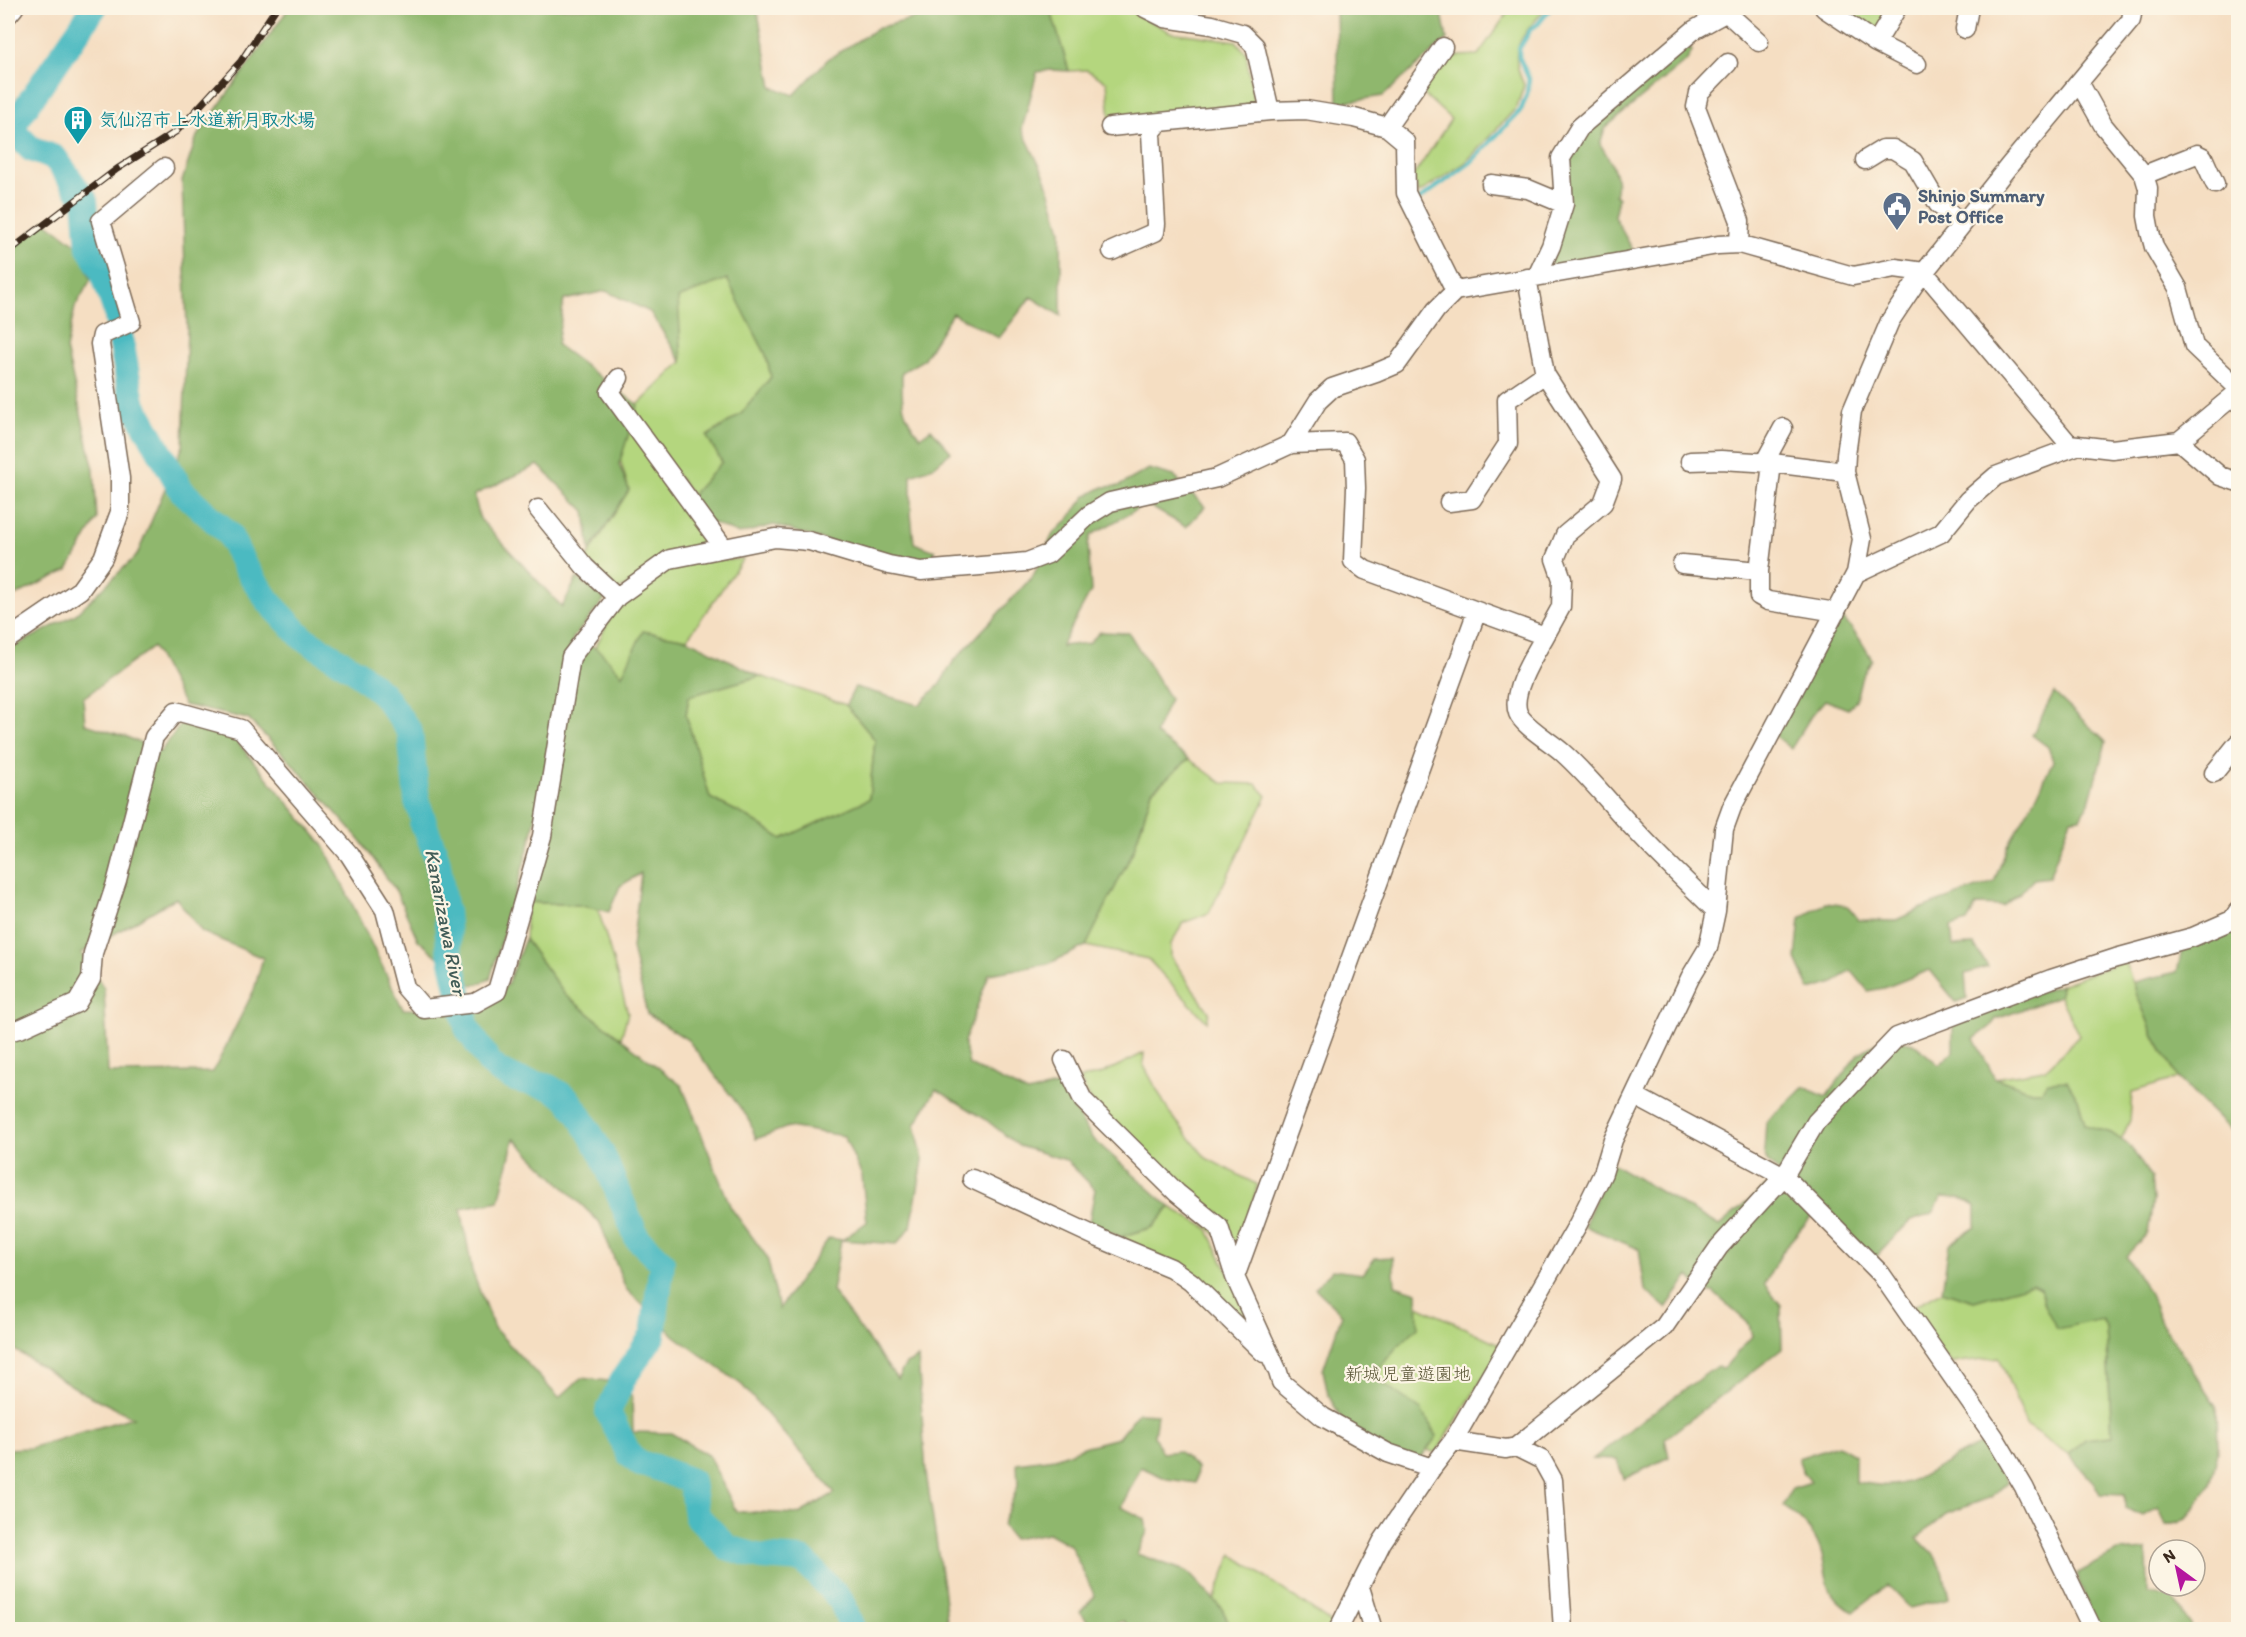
<svg xmlns="http://www.w3.org/2000/svg" width="2246" height="1637" font-family="Itim,'Klee One',sans-serif">
  <rect width="100%" height="100%" fill="#fcf5e5"/>
  <filter id="ink" filterUnits="userSpaceOnUse"><feTurbulence type="fractalNoise" baseFrequency=".0167" numOctaves="2"/><feDisplacementMap in="SourceGraphic" scale="12" xChannelSelector="R" yChannelSelector="G"/><feConvolveMatrix kernelMatrix="1 2 1 2 8 2 1 2 1" color-interpolation-filters="sRGB"/></filter>
  <filter id="wash" filterUnits="userSpaceOnUse"><feTurbulence type="fractalNoise" baseFrequency=".008" numOctaves="4" result="noise"/><feDisplacementMap in="SourceGraphic" scale="24" xChannelSelector="R" yChannelSelector="G"/><feGaussianBlur stdDeviation="1.35" result="paint"/><feColorMatrix in="noise" values="0 0 0 0 0 0 0 0 0 0 0 0 0 0 0 0 0 1.4 0 .05"/><feComposite in="paint" operator="in"/></filter>
  <g filter="url(#wash)">
    <rect width="100%" height="100%" fill="#f5dec2"/>
    <!-- green -->
    <path fill="#b4d67e" stroke="#78804e" stroke-width="1.5" d="M 1050,8 L 1127,8 L 1170,32 L 1236,41 L 1246,53 L 1255,109 L 1110,121 L 1107,82 L 1087,70 L 1069,71 Z
      M 1511,8 L 1546,8 C 1523,36 1506,47 1524,85 L 1517,107 L 1465,163 L 1419,193 L 1412,178 L 1451,119 L 1418,89 L 1442,57 L 1478,55 Z
      M 1828,8 L 1892,8 L 1882,28 L 1863,32 Z
      M 727,278 L 766,355 L 771,377 L 741,414 L 707,436 L 722,462 L 692,495 L 634,418 L 638,405 L 682,362 L 677,297 Z
      M 630,429 L 686,501 L 679,509 L 697,516 L 714,545 L 617,590 L 585,561 L 629,490 L 620,459 Z
      M 743,559 L 687,639 L 643,631 L 622,679 L 595,648 L 618,603 L 674,562 Z
      M 760,676 L 846,705 L 875,740 L 869,799 L 782,839 L 744,815 L 710,798 L 686,715 L 689,696 Z
      M 1189,759 L 1222,783 L 1256,784 L 1267,796 L 1209,913 L 1183,923 L 1171,944 L 1171,957 L 1209,1012 L 1207,1022 L 1148,959 L 1086,946 L 1134,849 L 1152,791 Z
      M 527,902 L 578,905 L 598,909 L 628,1013 L 621,1038 L 565,995 L 525,939 Z
      M 2124,961 C 2135,986 2143,1011 2154,1036 C 2161,1051 2170,1064 2178,1078 L 2132,1092 L 2130,1120 L 2121,1140 L 2111,1133 L 2085,1125 L 2078,1099 L 2041,1091 L 2031,1091 L 1995,1078 L 2045,1070 L 2079,1036 L 2060,996 L 2061,985 Z
      M 1144,1053 L 1143,1064 L 1169,1112 L 1206,1158 L 1258,1185 L 1235,1255 L 1089,1098 L 1080,1079 L 1101,1074 Z
      M 1170,1207 L 1207,1228 L 1260,1339 L 1178,1266 L 1121,1237 L 1153,1227 Z
      M 2032,1284 L 2040,1288 L 2044,1305 L 2102,1318 L 2106,1327 L 2112,1436 L 2084,1439 L 2069,1455 L 2026,1425 L 1999,1357 L 1951,1363 L 1901,1313 L 1942,1291 L 1974,1301 Z
      M 1414,1304 L 1503,1346 L 1436,1453 L 1379,1433 L 1358,1332 Z
      M 1232,1554 L 1334,1625 L 1331,1630 L 1246,1630 L 1243,1627 L 1232,1629 L 1222,1609 L 1214,1601 Z"/>
    <!-- forest -->
    <path fill="#8fb76d" stroke="#657046" stroke-width="1.5" fill-rule="evenodd" d="M 289,8 L 757,8 L 772,87 L 794,95 L 828,59 L 878,28 L 953,8 L 1050,8 L 1069,71 L 1051,70 L 1037,72 L 1022,129 L 1046,179 L 1061,230 L 1061,316 L 1031,297 L 999,338 L 952,313 L 923,360 L 902,372 C 902,403 900,412 920,437 L 931,429 L 951,452 L 933,467 L 911,475 L 911,514 L 914,543 L 935,551 L 930,564 L 891,560 L 774,525 L 739,534 L 679,509 L 722,462 L 707,437 L 741,414 L 771,377 L 766,355 L 727,279 L 678,298 L 682,362 L 650,312 L 606,291 L 564,300 L 557,345 L 638,405 L 619,464 L 629,490 L 590,551 L 585,511 L 538,465 L 474,495 L 480,519 L 562,607 L 577,578 L 605,599 L 573,638 L 531,839 L 490,979 L 473,986 L 418,940 L 396,891 L 360,840 L 289,760 L 248,719 L 184,705 L 153,647 L 83,698 L 85,724 L 127,737 L 160,752 L 181,724 L 234,738 L 324,846 L 403,1009 L 474,1012 L 507,985 L 525,939 L 565,995 L 682,1086 L 731,1208 L 767,1257 L 779,1309 L 829,1238 L 842,1240 L 867,1222 L 862,1176 L 844,1136 L 788,1127 L 756,1139 L 749,1119 L 688,1040 L 647,1014 L 632,948 L 641,873 L 620,886 L 609,912 L 578,905 L 527,902 L 576,651 L 584,640 L 602,653 L 622,675 L 643,631 L 687,639 L 760,676 L 689,696 L 686,715 L 710,798 L 744,815 L 782,839 L 869,799 L 875,740 L 846,705 L 855,687 L 919,705 L 940,684 L 953,662 L 1033,576 L 1053,534 L 1068,520 L 1086,496 L 1103,487 L 1119,486 L 1149,469 L 1174,476 L 1205,507 L 1186,527 L 1144,503 L 1134,511 L 1091,535 L 1088,544 L 1091,591 L 1061,646 L 1089,643 L 1100,632 L 1129,633 L 1170,699 L 1155,734 L 1189,759 L 1152,791 L 1134,849 L 1086,946 L 1048,964 L 989,974 L 964,1042 L 969,1065 L 1028,1093 L 1059,1085 L 1092,1138 L 1170,1207 L 1153,1227 L 1121,1237 L 1089,1223 L 1095,1189 L 1066,1160 L 1019,1146 L 985,1119 L 936,1089 L 915,1125 L 923,1160 L 911,1227 L 897,1244 L 841,1240 L 832,1291 L 897,1379 L 906,1364 L 918,1358 L 926,1473 L 943,1586 L 948,1629 L 8,1629 L 8,1449 L 30,1448 L 133,1417 L 82,1392 L 15,1350 L 8,1350 L 8,650 L 76,614 L 137,555 L 183,446 L 187,328 L 182,181 L 197,136 ZM 176,898 L 202,932 L 263,958 L 254,990 L 213,1072 L 108,1073 L 104,988 L 81,953 ZM 514,1138 L 600,1223 L 626,1289 L 675,1336 L 742,1385 L 835,1493 L 799,1514 L 736,1511 L 709,1456 L 671,1433 L 633,1432 L 632,1396 L 608,1381 L 581,1378 L 559,1398 L 494,1328 L 472,1271 L 461,1208 L 499,1201 Z
      M 1336,8 L 1441,8 L 1447,39 L 1383,96 L 1338,103 Z
      M 1689,46 L 1692,51 L 1687,60 L 1605,128 L 1600,144 C 1610,160 1621,176 1615,195 L 1618,198 L 1614,216 L 1634,252 L 1555,266 L 1549,262 L 1567,160 L 1573,144 L 1680,49 Z
      M 45,221 L 78,246 L 91,279 L 75,307 L 66,349 L 94,470 L 97,519 L 68,570 L 8,599 L 8,250 Z
      M 1840,615 L 1859,638 L 1872,659 L 1861,679 L 1856,700 L 1848,709 L 1825,700 L 1811,716 L 1791,749 L 1775,736 Z
      M 2054,693 L 2106,742 L 2089,802 L 2080,818 L 2071,819 L 2049,877 L 2034,879 L 2020,893 L 2003,906 L 1976,905 L 1967,922 L 1951,927 L 1953,946 L 1974,945 L 1988,967 L 1965,974 L 1967,998 L 1956,1002 L 1930,970 L 1884,988 L 1868,991 L 1851,970 L 1834,983 L 1810,990 L 1796,959 L 1800,918 L 1826,903 L 1848,906 L 1859,920 L 1894,921 L 1927,906 L 1994,882 L 2007,847 L 2037,795 L 2053,761 L 2048,747 L 2032,735 Z
      M 2238,923 L 2238,1135 L 2228,1128 L 2178,1078 L 2155,1038 L 2136,993 L 2134,982 L 2177,972 L 2183,946 Z
      M 2061,985 L 2060,996 L 1996,1019 L 1990,1027 L 1974,1039 L 1995,1078 L 2031,1091 L 2041,1091 L 2048,1082 L 2067,1081 L 2078,1099 L 2085,1125 L 2111,1133 L 2130,1146 L 2151,1178 L 2153,1200 L 2148,1233 L 2126,1256 L 2149,1292 L 2161,1322 L 2217,1407 L 2218,1452 L 2210,1485 L 2187,1519 L 2166,1525 L 2159,1507 L 2143,1516 L 2125,1508 L 2125,1495 L 2100,1494 L 2094,1483 L 2069,1455 L 2084,1439 L 2112,1436 L 2106,1327 L 2102,1319 L 2057,1329 L 2044,1305 L 2040,1288 L 2032,1284 L 1974,1301 L 1942,1291 L 1949,1244 L 1976,1227 L 1976,1206 L 1960,1198 L 1942,1197 L 1933,1213 L 1909,1222 L 1875,1258 L 1767,1161 L 1764,1152 L 1766,1122 L 1804,1087 L 1826,1097 L 1858,1054 L 1886,1037 L 1913,1043 L 1939,1065 L 1953,1052 L 1953,1025 L 1987,1009 Z
      M 1611,1163 L 1719,1226 L 1778,1176 L 1812,1216 L 1786,1246 L 1764,1284 L 1781,1305 L 1782,1349 L 1665,1439 L 1669,1457 L 1624,1479 L 1617,1460 L 1593,1459 L 1638,1423 L 1717,1366 L 1723,1369 L 1752,1336 L 1749,1324 L 1713,1292 L 1704,1291 L 1689,1276 L 1666,1308 L 1645,1290 L 1639,1249 L 1584,1226 Z
      M 1393,1257 L 1395,1285 L 1417,1292 L 1418,1327 L 1396,1348 L 1373,1376 L 1421,1410 L 1437,1436 L 1413,1469 L 1346,1426 L 1328,1395 L 1323,1370 L 1342,1314 L 1315,1288 L 1332,1270 L 1363,1274 L 1375,1258 Z
      M 1138,1413 L 1157,1414 L 1154,1436 L 1162,1453 L 1178,1451 L 1197,1468 L 1196,1483 L 1167,1479 L 1141,1467 L 1121,1507 L 1145,1519 L 1147,1532 L 1137,1554 L 1188,1572 L 1222,1609 L 1232,1629 L 1129,1629 L 1124,1621 L 1094,1629 L 1080,1612 L 1095,1596 L 1070,1545 L 1048,1533 L 1013,1539 L 1002,1525 L 1018,1486 L 1017,1463 L 1055,1458 L 1087,1446 L 1118,1438 Z
      M 1987,1442 L 2008,1482 L 1991,1497 L 1946,1514 L 1917,1538 L 1934,1555 L 1943,1571 L 1949,1598 L 1910,1608 L 1888,1585 L 1854,1611 C 1818,1594 1831,1572 1818,1544 C 1810,1526 1798,1517 1783,1506 L 1792,1488 L 1811,1482 L 1803,1472 L 1798,1458 L 1838,1445 L 1855,1455 L 1855,1482 C 1866,1483 1881,1487 1893,1485 C 1927,1481 1955,1453 1987,1442 Z
      M 2147,1550 L 2148,1594 L 2172,1597 L 2190,1623 L 2190,1629 L 2099,1629 L 2095,1624 L 2076,1574 L 2117,1552 Z"/>
    <g fill="none" stroke-linecap="round" stroke-linejoin="round">
      <!-- stream -->
      <path stroke="#4bbac1" stroke-width="4.5" d="M 1420,199 L 1470,163 L 1521,110 L 1527,94 L 1529,79 L 1519,57 L 1519,49 L 1531,29 L 1538,24 L 1551,8"/>
      <!-- river -->
      <path stroke="#4bbac1" stroke-width="26" d="M 11,128 L 31,149 L 55,158 L 85,200 L 89,248 L 102,270 L 116,312 L 132,402 L 182,491 L 229,534 L 244,565 L 268,601 L 303,638 L 356,671 L 383,694 L 410,732 L 417,801 L 424,822 L 422,825 L 425,826 C 429,838 435,850 438,863 C 440,873 443,905 446,910 L 449,948 L 467,1028 L 490,1063 L 499,1071 L 515,1079 L 549,1087 L 567,1098 L 580,1116 L 602,1154 L 637,1238 L 662,1262 L 653,1335 L 623,1379 L 608,1412 L 629,1454 L 640,1464 L 652,1466 L 691,1481 L 696,1515 L 728,1548 L 761,1557 L 803,1560 L 841,1600 L 853,1630
        M 8,133 L 94,8"/>
    </g>
  </g>
  <g filter="url(#ink)">
    <g fill="none" stroke-linecap="round" stroke-linejoin="round">
      <!-- minor casing -->
      <g stroke="#7c6957" stroke-width="21">
        <path id="minor" d="M 1145,8 L 1165,18 L 1212,25 L 1243,34 L 1255,46 L 1270,111
          M 1824,8 L 1876,43 L 1897,8
          M 1725,11 L 1759,42
          M 8,15 L 14,8
          M 1965,29 L 1969,8
          M 1876,43 L 1917,64
          M 1728,63 L 1699,93 L 1696,107 L 1740,221 L 1739,244
          M 2079,82 L 2103,125 L 2144,175 L 2148,188 L 2147,216 L 2150,232 L 2154,247 L 2178,288 L 2194,346 L 2238,388
          M 1110,127 L 1270,111 L 1306,110 L 1354,118 L 1387,127 L 1405,142 L 1406,193 L 1455,291
          M 1387,127 L 1443,47
          M 1865,160 L 1883,149 L 1893,149 L 1913,161 L 1938,204 L 1962,224
          M 2144,175 L 2197,154 L 2203,157 L 2215,184
          M 1491,184 L 1528,189 L 1564,204
          M 1112,251 L 1155,232 L 1156,224 L 1151,133 L 1159,123
          M 1537,276 L 1551,246 L 1564,204 L 1561,158 L 1580,127 L 1694,30 L 1723,14 L 1728,8
          M 619,378 L 610,392 L 724,548
          M 2238,392 L 2179,441 L 2220,476 L 2238,482
          M 1291,444 L 1345,442 L 1355,459 L 1356,488 L 1353,561 L 1365,570 L 1545,636 L 1561,607 L 1562,579 L 1555,559 L 1565,535 L 1603,503 L 1612,479 L 1545,374 L 1527,278
          M 1690,461 L 1721,460 L 1772,463
          M 1764,463 L 1783,428
          M 1449,502 L 1472,499 L 1508,444 L 1507,400 L 1545,374
          M 538,509 L 585,567 L 617,597
          M 1682,564 L 1759,571
          M 1856,573 L 1941,533 L 1968,500 L 1996,476 L 2079,445
          M 1836,612 L 1768,601 L 1759,596 L 1759,571 L 1772,463 L 1845,472
          M 1545,636 C 1535,654 1510,692 1518,713 C 1523,726 1551,742 1562,752 C 1590,777 1612,806 1638,833 C 1663,860 1690,885 1716,911
          M 8,639 L 80,590 L 103,558 L 120,512 L 120,478 L 100,344 L 102,335 L 131,322 L 101,221 L 164,168
          M 2214,773 L 2238,743
          M 8,1032 L 22,1028 L 77,1003 L 91,979 L 93,953 L 117,880 L 154,737 L 176,711 L 241,729 L 349,854 L 385,910 L 405,987 L 424,1009 L 475,1003 L 497,991 L 542,836 L 571,657 L 617,597 L 670,559 L 775,538 L 809,541 L 889,565 L 921,571 L 1027,562 L 1048,554 L 1089,515 L 1110,502 L 1217,478 L 1291,444 L 1318,401 L 1332,388 L 1376,373 L 1397,364 L 1436,310 L 1455,291 L 1718,245 L 1739,244 L 1853,276 L 1895,268 L 1924,272 L 2069,444 L 2112,449 L 2179,441
          M 1064,1060 L 1083,1100 L 1177,1193 L 1219,1227 L 1235,1277 L 1278,1372 L 1281,1382 L 1323,1417 L 1388,1453 L 1432,1468
          M 972,1179 L 1099,1238 L 1171,1268 L 1191,1282 L 1264,1353
          M 1235,1277 L 1477,611
          M 1453,1441 L 1506,1449 L 1516,1447 L 1542,1460 L 1553,1480 L 1563,1630
          M 1516,1447 L 1664,1327 L 1719,1247 L 1784,1176 L 1635,1096
          M 1360,1587 L 1373,1630
          M 1338,1630 L 1382,1542 L 1432,1468 L 1453,1441 L 1578,1224 L 1603,1173 L 1613,1140 L 1690,978 L 1708,948 L 1716,911 L 1724,829 L 1732,807 L 1856,573 L 1862,539 L 1845,472 L 1846,455 L 1852,411 L 1890,321 L 1914,285 L 2008,167 L 2131,20 L 2133,8
          M 2093,1630 L 2024,1487 L 1995,1438 L 1881,1274 L 1784,1176 L 1816,1122 L 1897,1037 L 2051,979 L 2116,958 L 2193,937 L 2232,920 L 2238,911"/>
      </g>
      <!-- minor -->
      <use href="#minor" stroke="#fff" stroke-width="18"/>
      <!-- rail casing -->
      <g stroke="#3b2a1e" stroke-width="7">
        <path id="rail" d="M 8,252 L 117,169 L 177,131 L 241,61 L 276,8"/>
      </g>
      <!-- rail -->
      <use href="#rail" stroke="#fcf5e5" stroke-width="4.5" stroke-dasharray="14" stroke-linecap="butt"/>
    </g>
  </g>
  <!-- icons -->
  <defs>
    <g id="building-pin" transform="scale(1.5)"><path d="M0 17L-7.5 6A9.5 9.5 0 1 1 7.5 6Z" fill="#0f9aa8" stroke="#fcf5e5"/><path d="M-4-6H4V6H1V3H-1V6H-4ZM-2.5-4.3h1.7v1.8h-1.7ZM.8-4.3h1.7v1.8H.8ZM-2.5-1h1.7V.8h-1.7ZM.8-1h1.7V.8H.8Z" fill="#fff"/></g>
    <g id="civic-pin" transform="scale(1.5)"><path d="M0 17L-7.5 6A9.5 9.5 0 1 1 7.5 6Z" fill="#5c6f8a" stroke="#fcf5e5"/><path d="M-.6-6.5H3V-4.5H.6V-3L4-1V1h2V6H-6V1h2V-1L-.6-3ZM-1.2 2.5V6h2.4V2.5Z" fill="#fff"/></g>
  </defs>
  <g fill-rule="evenodd">
    <use href="#building-pin" x="78" y="120"/>
    <use href="#civic-pin" x="1897" y="206"/>
  </g>
  <g text-anchor="middle" dominant-baseline="central" stroke-width="4.5" stroke-linejoin="round" paint-order="stroke">
    <!-- culture labels -->
    <g font-size="18" font-weight="bold" fill="#0d838f" stroke="#fcf5e5" text-anchor="start">
      <text x="99" y="120">気仙沼市上水道新月取水場</text>
    </g>
    <!-- service labels -->
    <g font-size="18" font-weight="bold" fill="#4e5e75" stroke="#fcf5e5" text-anchor="start">
      <text x="1918" y="196">Shinjo Summary<tspan x="1918" dy="21">Post Office</tspan></text>
    </g>
    <!-- park labels -->
    <g font-size="18" fill="#595536" stroke="#fcf5e5">
      <text x="1408" y="1374">新城児童遊園地</text>
    </g>
    <!-- water labels -->
    <g font-size="20" font-style="italic" fill="#415c57" stroke="#fcf5e5">
      <text transform="translate(446 922) rotate(79)">Kanarizawa River</text>
    </g>
  </g>
  <!-- margin -->
  <rect width="2246" height="1637" fill="none" stroke="#fcf5e5" stroke-width="30"/>
  <!-- north arrow -->
  <g transform="translate(2177 1568) rotate(327)"><circle r="28" fill="#fcf5e5" stroke="#afa495" stroke-width="1.5"/>
  <path d="M0-4.5L10 22L0 15L-10 22Z" fill="#b5179e"/>
  <text y="-9" font-size="16" font-weight="bold" text-anchor="middle" fill="#3b2a1e">N</text>
  </g>
</svg>
